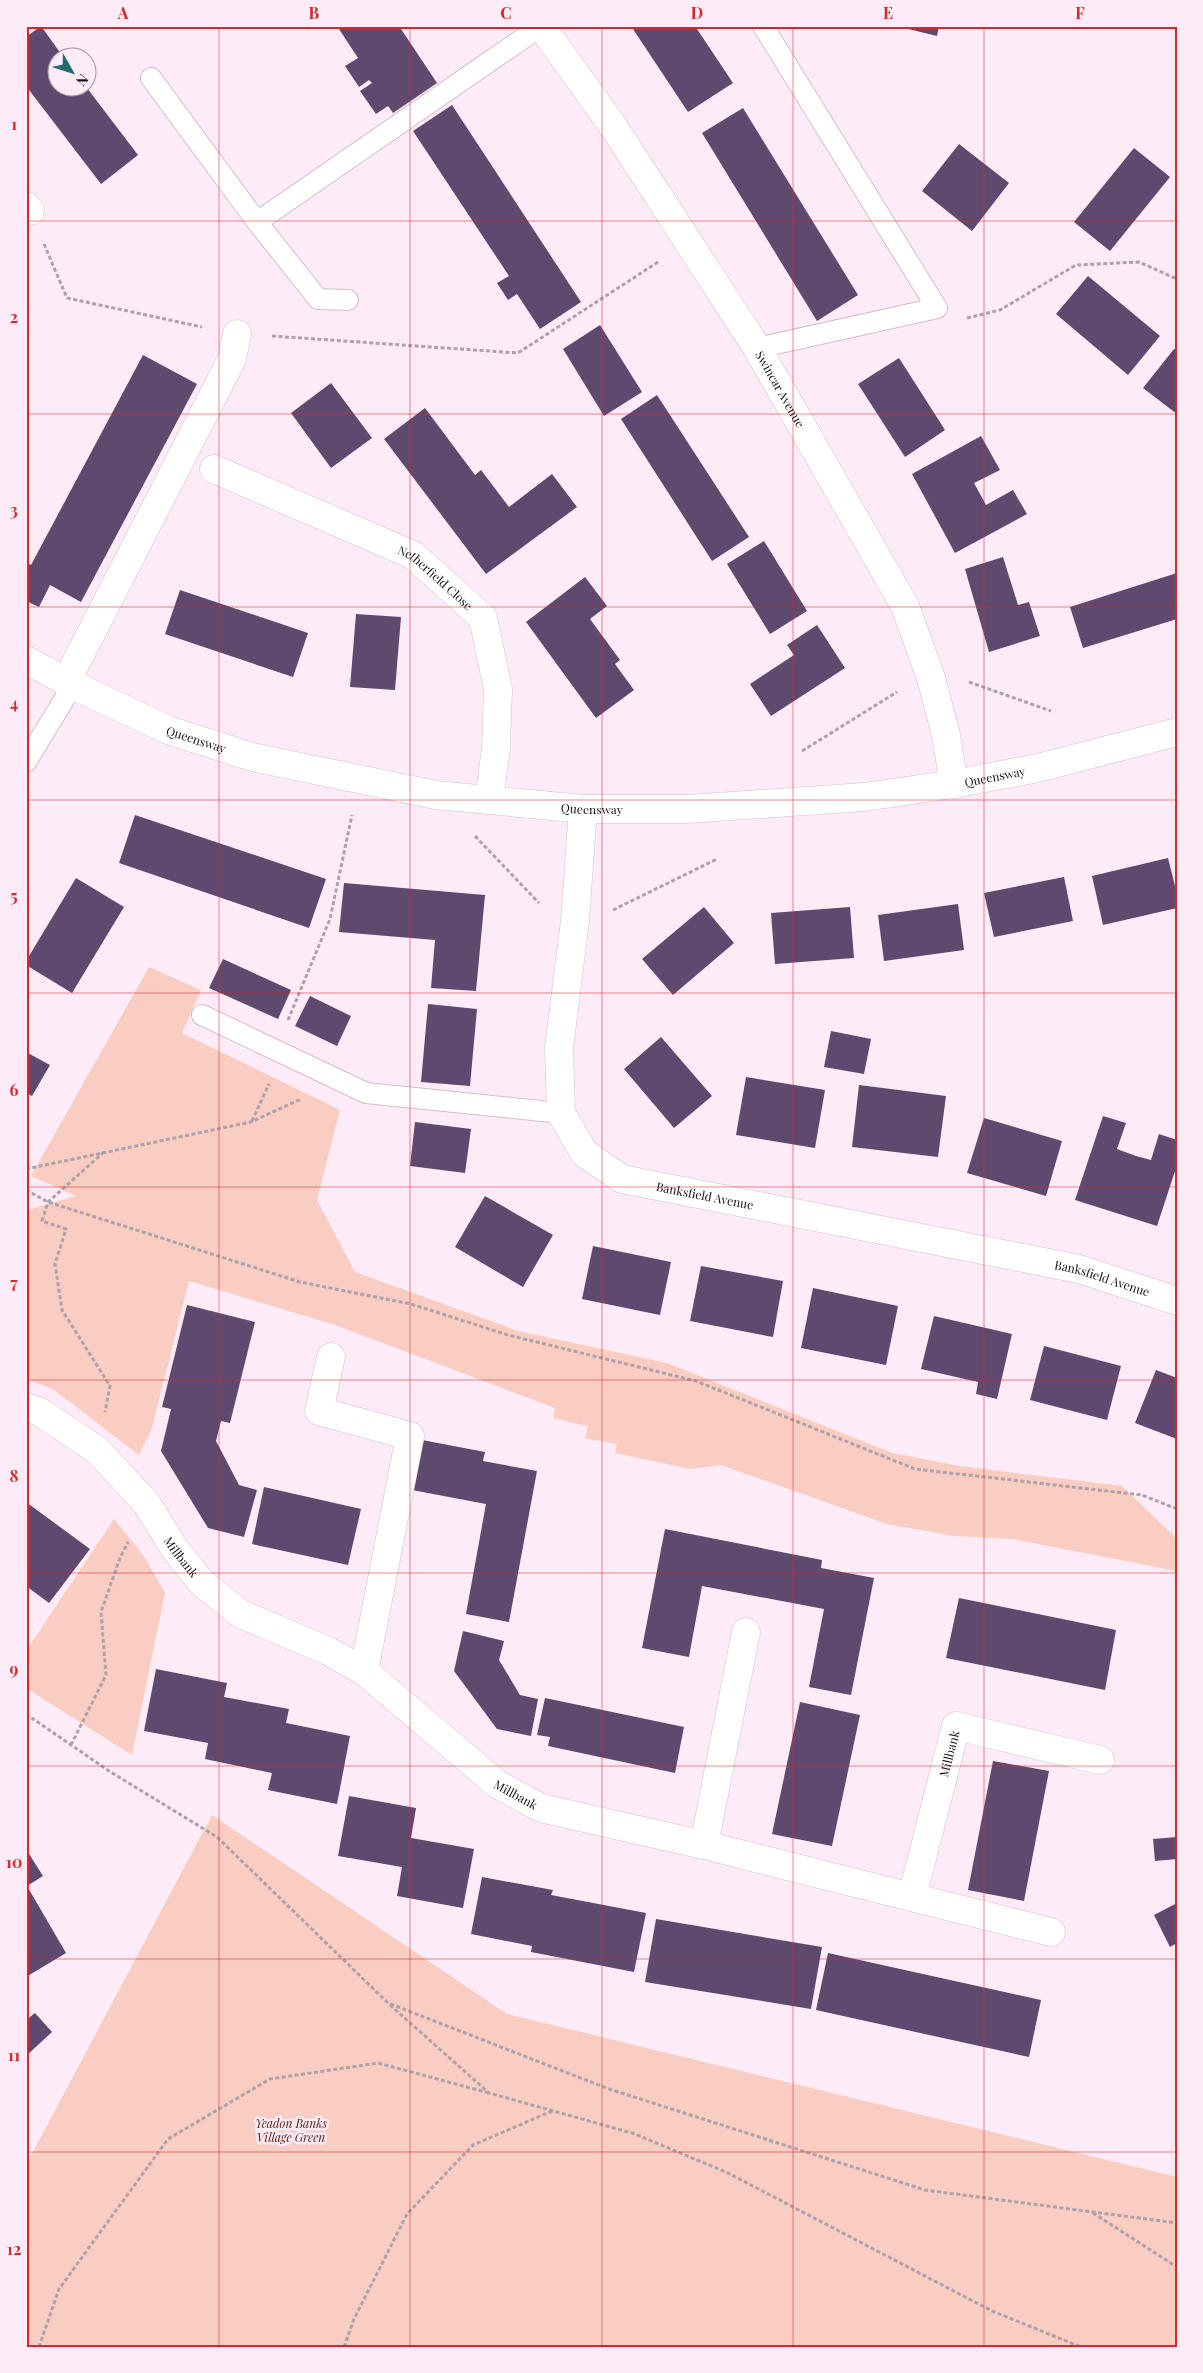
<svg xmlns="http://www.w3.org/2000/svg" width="1203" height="2373" font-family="'Playfair Display',serif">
  <rect width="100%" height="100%" fill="#fdecf7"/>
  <!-- green -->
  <path fill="#f9cdc2" d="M 149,967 L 201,990 L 182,1033 L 340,1110 L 317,1200 L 355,1272 L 518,1331 L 667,1363 L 892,1453 L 960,1466 L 1122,1486 L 1177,1539 L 1177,1571 L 1012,1539 L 954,1536 L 887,1524 L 721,1465 L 690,1469 L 615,1453 L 617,1444 L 585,1438 L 588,1426 L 553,1418 L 555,1408 L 335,1325 L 189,1281 L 152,1428 L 139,1455 L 53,1389 L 26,1379 L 26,1217 L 31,1209 L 76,1196 L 31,1176 Z
    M 114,1519 L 144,1556 L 165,1593 L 132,1755 L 26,1688 L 26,1651 Z
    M 212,1815 L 507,2014 L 1177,2177 L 1177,2347 L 26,2347 L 26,2165 Z"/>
  <!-- building -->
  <path fill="#5f496f" d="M 41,26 L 64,58 L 58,58 L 58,88 L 87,88 L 138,155 L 101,184 L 26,86 L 26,37 Z
    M 337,26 L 399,26 L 437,83 L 393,113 L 388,106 L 376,114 L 360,91 L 372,83 L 369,80 L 359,87 L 345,66 L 358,58 Z
    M 631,26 L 695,26 L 733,83 L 688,112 Z
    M 896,26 L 939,26 L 937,36 Z
    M 452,105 L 581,302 L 540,329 L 517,294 L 508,300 L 497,283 L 509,276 L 413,131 Z
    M 743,108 L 858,295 L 817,321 L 702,133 Z
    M 959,144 L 1009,183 L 972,231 L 922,191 Z
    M 1134,148 L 1170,177 L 1110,251 L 1074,222 Z
    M 1088,276 L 1160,336 L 1128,375 L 1056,314 Z
    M 600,325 L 642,392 L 604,416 L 563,349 Z
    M 1174,349 L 1177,350 L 1177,414 L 1143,388 Z
    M 143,355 L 197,384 L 81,602 L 50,585 L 39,607 L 26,601 L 26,562 L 31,565 Z
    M 899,358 L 945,430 L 905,457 L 858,384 Z
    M 331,383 L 372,438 L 331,468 L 291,413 Z
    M 657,395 L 749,537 L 712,561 L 621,419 Z
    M 425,408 L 475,475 L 481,470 L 509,507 L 552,474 L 577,507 L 486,574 L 384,439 Z
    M 981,436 L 1000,470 L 974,483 L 986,505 L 1013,490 L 1027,514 L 955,553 L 912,474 Z
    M 764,541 L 807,611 L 770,634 L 727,564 Z
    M 1003,557 L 1018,605 L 1029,602 L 1040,636 L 989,652 L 965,569 Z
    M 1177,573 L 1177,619 L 1083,648 L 1070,607 Z
    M 585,577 L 607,606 L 590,619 L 620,660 L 615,664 L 634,690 L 596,718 L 526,622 Z
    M 180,590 L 308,633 L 293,677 L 165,634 Z
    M 356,614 L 401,617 L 395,690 L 350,687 Z
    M 817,625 L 845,668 L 771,716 L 750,684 L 794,655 L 787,645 Z
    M 135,815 L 326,879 L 309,928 L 119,863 Z
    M 1168,858 L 1177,894 L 1177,908 L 1103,925 L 1092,876 Z
    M 1064,877 L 1073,921 L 994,937 L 984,893 Z
    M 76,878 L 124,907 L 72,993 L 26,965 L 26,961 Z
    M 344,883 L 485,895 L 476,991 L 431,988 L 435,940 L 339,932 Z
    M 958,904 L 964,950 L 884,961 L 878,915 Z
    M 704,907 L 734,943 L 673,995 L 642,959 Z
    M 850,907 L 854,958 L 775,964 L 771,913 Z
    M 223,959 L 291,990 L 278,1019 L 209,988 Z
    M 310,996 L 351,1016 L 337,1046 L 295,1026 Z
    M 428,1004 L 477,1009 L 470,1086 L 421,1082 Z
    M 831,1031 L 871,1039 L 864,1074 L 824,1067 Z
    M 661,1037 L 712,1096 L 674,1128 L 624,1069 Z
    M 26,1052 L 50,1065 L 32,1096 L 26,1093 Z
    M 746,1077 L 825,1090 L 815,1148 L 736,1135 Z
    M 859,1085 L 946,1096 L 938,1157 L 852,1147 Z
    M 1103,1116 L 1126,1123 L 1117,1149 L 1136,1156 L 1151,1160 L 1159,1134 L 1177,1140 L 1177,1165 L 1157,1226 L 1075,1200 Z
    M 984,1118 L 1062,1141 L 1046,1196 L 967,1173 Z
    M 415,1122 L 471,1129 L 465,1173 L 410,1166 Z
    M 485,1196 L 553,1235 L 523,1287 L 455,1247 Z
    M 593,1246 L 671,1262 L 660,1315 L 582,1299 Z
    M 701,1266 L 783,1281 L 773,1337 L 690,1321 Z
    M 813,1288 L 898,1306 L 886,1365 L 801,1348 Z
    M 187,1305 L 255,1322 L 230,1423 L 221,1421 L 216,1441 L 239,1485 L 257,1490 L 244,1537 L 208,1528 L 161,1451 L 171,1409 L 162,1407 Z
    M 934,1316 L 1012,1334 L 997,1399 L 976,1394 L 978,1382 L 921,1369 Z
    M 1044,1346 L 1121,1366 L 1107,1420 L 1030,1400 Z
    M 1156,1370 L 1177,1378 L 1177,1439 L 1135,1423 Z
    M 422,1440 L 485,1452 L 483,1461 L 537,1471 L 509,1622 L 466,1614 L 486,1504 L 412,1490 Z
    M 264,1487 L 361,1509 L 348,1565 L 252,1544 Z
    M 26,1502 L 90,1549 L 49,1603 L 26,1586 Z
    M 665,1529 L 822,1560 L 821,1568 L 874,1578 L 851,1695 L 809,1687 L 824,1609 L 702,1586 L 689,1657 L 642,1648 Z
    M 959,1598 L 1116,1630 L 1105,1690 L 946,1658 Z
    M 463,1631 L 504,1641 L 499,1660 L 520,1695 L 538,1699 L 531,1736 L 497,1729 L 454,1671 Z
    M 156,1669 L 227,1683 L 224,1697 L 289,1709 L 286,1723 L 350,1736 L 337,1804 L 268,1790 L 272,1773 L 205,1759 L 208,1743 L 144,1731 Z
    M 545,1698 L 684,1727 L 675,1773 L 548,1746 L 550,1737 L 537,1735 Z
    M 800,1702 L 860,1715 L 832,1846 L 772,1834 Z
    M 993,1761 L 1049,1771 L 1024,1901 L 968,1890 Z
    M 349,1796 L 416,1808 L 411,1838 L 474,1849 L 463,1908 L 397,1896 L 402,1867 L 338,1856 Z
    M 1177,1837 L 1177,1859 L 1155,1861 L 1153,1839 Z
    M 26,1849 L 43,1876 L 27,1886 L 66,1953 L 26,1977 Z
    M 482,1877 L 553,1890 L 551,1895 L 646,1913 L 634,1972 L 531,1952 L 532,1946 L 471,1934 Z
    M 1177,1903 L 1177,1943 L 1170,1947 L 1154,1915 Z
    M 656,1919 L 822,1947 L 811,2009 L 645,1982 Z
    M 828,1953 L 1041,2000 L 1029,2057 L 816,2010 Z
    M 35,2013 L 52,2032 L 26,2056 L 26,2020 Z"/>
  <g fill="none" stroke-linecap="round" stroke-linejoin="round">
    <!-- service casing -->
    <g stroke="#d3becc" stroke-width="22">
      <path id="service" d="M 151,78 L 257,222 L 541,26
        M 257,222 L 318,299 L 348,300
        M 757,348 L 937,308 L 763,26
        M 26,762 L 73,685
        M 202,1015 L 366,1093 L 561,1113"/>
    </g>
    <!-- minor casing -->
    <g stroke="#d3becc" stroke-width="29">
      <g id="minor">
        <path id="s1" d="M 541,26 L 613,126 L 757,348 L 905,606 L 931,678 L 946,735 L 954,784"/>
        <path d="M 26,206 L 30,211"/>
        <path id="s2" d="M 214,469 L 413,555 L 483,618 L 498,689 L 496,748 L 489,800"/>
        <path d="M 66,682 L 232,359 L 237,334"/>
        <path id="s3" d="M 583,809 L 575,921 L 559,1048 L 561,1113 L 584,1153 L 622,1179 L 1079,1269 L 1177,1301"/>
        <path d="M 331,1357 L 319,1411 L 410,1436 L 364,1671"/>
        <path id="s4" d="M 26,1407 L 40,1412 L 97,1450 L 147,1504 L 174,1548 L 202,1583 L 241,1614 L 328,1651 L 364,1671 L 497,1784 L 541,1808 L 704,1845 L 1051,1932"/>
        <path d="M 704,1845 L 746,1632"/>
        <path id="s5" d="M 912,1897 L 956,1726 L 1100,1760"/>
      </g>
    </g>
    <!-- tertiary casing -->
    <g stroke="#d3becc" stroke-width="29">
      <g id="tertiary">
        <path id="s6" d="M 26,660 L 73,685 L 168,730 L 252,757 L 436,795 L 583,809 L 688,809 L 864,797 L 954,784 L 1038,768 L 1177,732"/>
      </g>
    </g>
    <!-- path -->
    <path stroke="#aea1aa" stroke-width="3" stroke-dasharray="4 2.5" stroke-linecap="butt" d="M 44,244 L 67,298 L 202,327
      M 967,318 L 1000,310 L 1076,265 L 1139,262 L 1177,279
      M 272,336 L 518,353 L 658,262
      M 969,682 L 1051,711
      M 802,751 L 897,692
      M 475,836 L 539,903
      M 613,910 L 717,859
      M 288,1020 L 330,919 L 352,815
      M 252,1121 L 269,1084
      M 104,1152 L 48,1202 L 42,1221 L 66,1229 L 55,1264 L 62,1310 L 110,1386 L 105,1412
      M 26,1169 L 251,1122 L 301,1099
      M 26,1190 L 48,1202 L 300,1282 L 411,1304 L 508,1335 L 696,1381 L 915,1469 L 1142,1495 L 1177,1509
      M 26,1714 L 109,1771 L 217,1837 L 388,2003 L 609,2089 L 925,2190 L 1177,2223
      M 71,1745 L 106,1675 L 101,1612 L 120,1558 L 128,1542
      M 390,2005 L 489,2093 L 632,2133 L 728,2173 L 992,2311 L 1081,2347
      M 1093,2213 L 1177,2267
      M 39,2347 L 59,2289 L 168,2139 L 270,2079 L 378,2063 L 489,2093
      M 344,2347 L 354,2319 L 407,2214 L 473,2145 L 552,2111"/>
    <!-- service -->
    <use href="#service" stroke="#fff" stroke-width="20"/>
    <!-- minor -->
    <use href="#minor" stroke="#fff" stroke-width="28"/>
    <!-- tertiary -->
    <use href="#tertiary" stroke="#fff" stroke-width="28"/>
  </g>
  <!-- grid -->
  <path fill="none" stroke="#d62828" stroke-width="1" stroke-opacity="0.55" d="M 219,26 L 219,2347M 410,26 L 410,2347M 602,26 L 602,2347M 793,26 L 793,2347M 984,26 L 984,2347M 26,221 L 1177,221M 26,414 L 1177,414M 26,607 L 1177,607M 26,800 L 1177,800M 26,993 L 1177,993M 26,1187 L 1177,1187M 26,1380 L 1177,1380M 26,1573 L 1177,1573M 26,1766 L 1177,1766M 26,1959 L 1177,1959M 26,2152 L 1177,2152"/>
  <g text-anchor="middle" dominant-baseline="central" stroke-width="5" stroke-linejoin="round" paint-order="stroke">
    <!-- street labels -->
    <g font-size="12" fill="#140d12" stroke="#fdecf7">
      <text stroke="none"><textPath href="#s1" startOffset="435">Swincar Avenue</textPath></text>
      <text stroke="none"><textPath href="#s2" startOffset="248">Netherfield Close</textPath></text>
      <text stroke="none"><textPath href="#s6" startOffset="188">Queensway</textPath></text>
      <text stroke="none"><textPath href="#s6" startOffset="996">Queensway</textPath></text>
      <text stroke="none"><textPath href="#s6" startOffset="591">Queensway</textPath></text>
      <text stroke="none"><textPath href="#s3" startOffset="482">Banksfield Avenue</textPath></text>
      <text stroke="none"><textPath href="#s3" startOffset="888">Banksfield Avenue</textPath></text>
      <text stroke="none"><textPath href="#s4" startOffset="220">Millbank</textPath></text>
      <text stroke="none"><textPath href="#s5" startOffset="148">Millbank</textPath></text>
      <text stroke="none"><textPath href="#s4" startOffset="635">Millbank</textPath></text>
    </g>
    <!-- park labels -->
    <g font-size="12" font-style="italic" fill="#602012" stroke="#fdecf7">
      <text x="291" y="2123">Yeadon Banks<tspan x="291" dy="14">Village Green</tspan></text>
    </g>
  </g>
  <!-- border -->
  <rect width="1203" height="2373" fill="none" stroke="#fdecf7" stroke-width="55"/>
  <!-- north arrow -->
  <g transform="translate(72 72) rotate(129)"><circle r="24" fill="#fdecf7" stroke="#a0939b"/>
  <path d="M0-4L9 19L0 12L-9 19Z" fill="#206c6e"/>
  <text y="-8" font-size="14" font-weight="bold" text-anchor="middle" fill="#140d12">N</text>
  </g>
  <rect x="28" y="28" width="1148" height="2318" fill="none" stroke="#d62828" stroke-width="2"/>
  <g font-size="16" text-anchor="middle" font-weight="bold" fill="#d62828">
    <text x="123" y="19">A</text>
    <text x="314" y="19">B</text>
    <text x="506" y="19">C</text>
    <text x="697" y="19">D</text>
    <text x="888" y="19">E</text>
    <text x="1080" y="19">F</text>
    <text x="14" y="130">1</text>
    <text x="14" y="323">2</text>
    <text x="14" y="516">3</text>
    <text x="14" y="709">4</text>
    <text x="14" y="902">5</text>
    <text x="14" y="1096">6</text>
    <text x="14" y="1289">7</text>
    <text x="14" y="1482">8</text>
    <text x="14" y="1675">9</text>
    <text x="14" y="1868">10</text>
    <text x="14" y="2061">11</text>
    <text x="14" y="2255">12</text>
  </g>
</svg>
